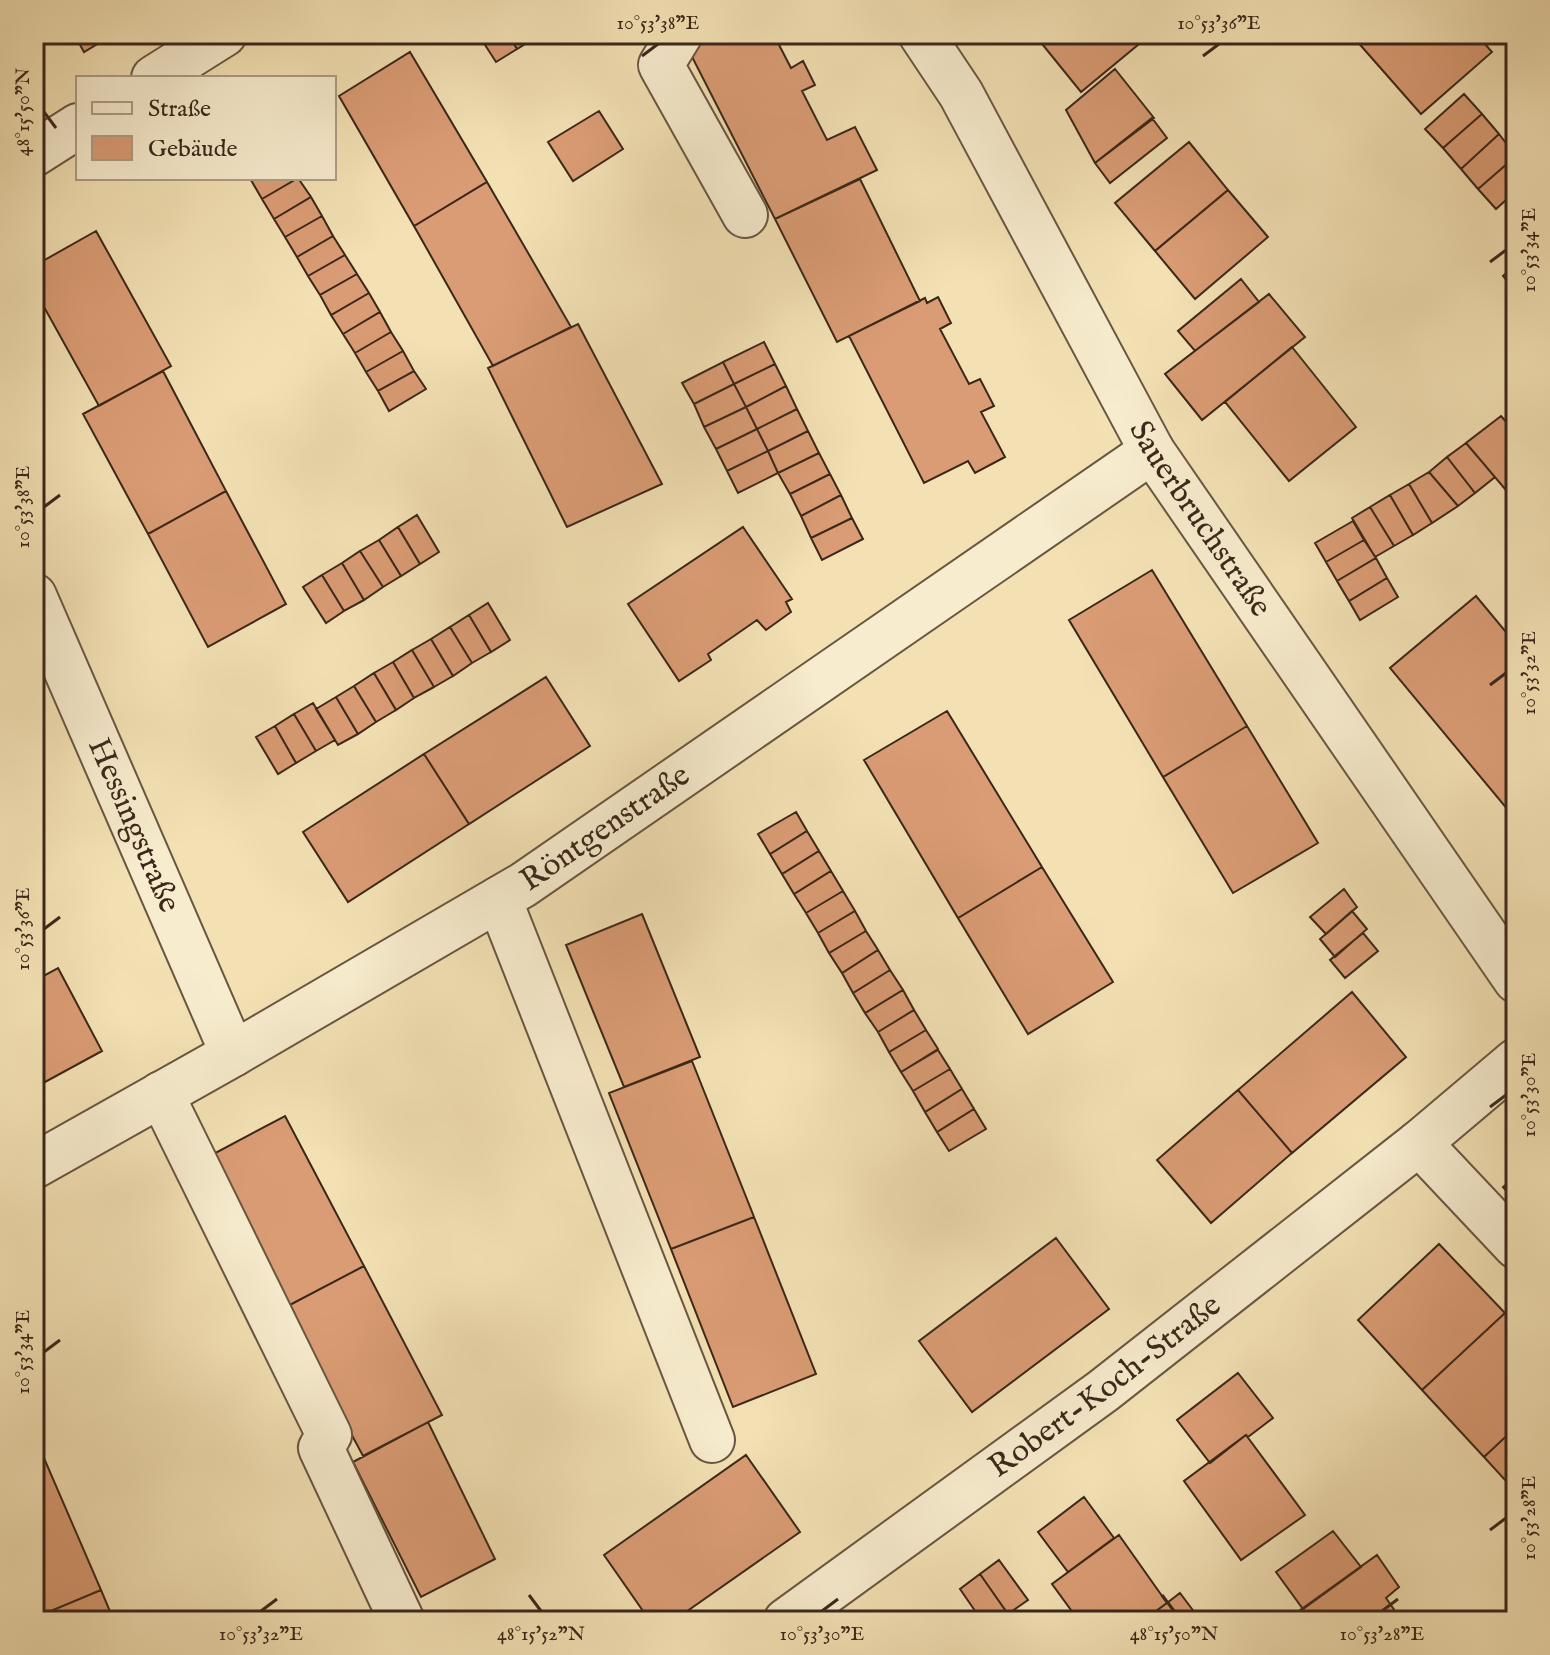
<svg xmlns="http://www.w3.org/2000/svg" width="1550" height="1655" font-family="'IM FELL English',serif">
  <rect width="100%" height="100%" fill="#f3e1b4"/>
  <filter id="stains"><feTurbulence type="fractalNoise" baseFrequency=".0025" numOctaves="4"/><feColorMatrix values="0 0 0 0 .2 0 0 0 0 .09 0 0 0 0 .02 0 0 0 .5 -.17"/></filter>
  <radialGradient id="worn" r=".72"><stop offset=".6" stop-color="#630" stop-opacity="0"/><stop offset="1" stop-color="#630" stop-opacity=".3"/></radialGradient>
  <!-- building -->
  <path fill="#da9c74" stroke="#3b271a" stroke-width="2" d="M 74,34 L 114,34 L 84,52 Z
    M 478,34 L 508,34 L 517,49 L 496,62 Z
    M 508,34 L 537,34 L 538,36 L 517,49 Z
    M 718,34 L 784,34 L 776,39 L 791,68 L 803,61 L 815,85 L 802,91 L 827,140 L 855,127 L 877,170 L 775,219 L 688,49 Z
    M 1034,34 L 1141,34 L 1145,39 L 1081,92 Z
    M 1360,34 L 1476,34 L 1492,52 L 1421,114 L 1355,39 Z
    M 410,52 L 487,182 L 414,226 L 339,96 Z
    M 1115,69 L 1154,118 L 1095,163 L 1066,110 Z
    M 1464,94 L 1482,114 L 1443,148 L 1425,129 Z
    M 599,111 L 623,149 L 573,181 L 548,142 Z
    M 1482,114 L 1499,134 L 1461,169 L 1443,148 Z
    M 1152,118 L 1167,138 L 1110,183 L 1095,163 Z
    M 1499,134 L 1516,156 L 1478,189 L 1461,169 Z
    M 1189,142 L 1228,190 L 1155,251 L 1115,203 Z
    M 1516,156 L 1516,191 L 1496,209 L 1478,189 Z
    M 254,178 L 298,178 L 262,199 L 251,180 Z
    M 298,178 L 311,197 L 274,219 L 262,199 Z
    M 860,179 L 920,301 L 837,342 L 775,219 Z
    M 487,182 L 571,327 L 493,366 L 414,226 Z
    M 1228,190 L 1268,237 L 1195,299 L 1155,251 Z
    M 311,197 L 322,216 L 285,237 L 274,219 Z
    M 322,216 L 333,236 L 297,257 L 285,237 Z
    M 96,231 L 171,366 L 99,406 L 34,289 L 34,266 Z
    M 333,236 L 345,255 L 308,276 L 297,257 Z
    M 345,255 L 357,274 L 320,295 L 308,276 Z
    M 1516,265 L 1516,292 L 1503,276 Z
    M 357,274 L 369,293 L 331,315 L 320,295 Z
    M 1241,279 L 1259,302 L 1195,351 L 1178,331 Z
    M 369,293 L 380,312 L 343,334 L 331,315 Z
    M 1269,294 L 1305,337 L 1202,420 L 1165,374 Z
    M 938,297 L 951,323 L 940,329 L 969,384 L 980,379 L 994,406 L 981,412 L 1005,457 L 975,473 L 968,461 L 924,483 L 849,336 L 925,298 L 927,303 Z
    M 380,312 L 391,332 L 355,353 L 343,334 Z
    M 578,324 L 662,484 L 567,527 L 488,368 Z
    M 391,332 L 403,351 L 366,372 L 355,353 Z
    M 764,342 L 775,364 L 734,384 L 723,362 Z
    M 1292,347 L 1356,427 L 1289,481 L 1225,402 Z
    M 403,351 L 414,371 L 378,391 L 366,372 Z
    M 723,362 L 734,384 L 694,404 L 682,383 Z
    M 775,364 L 786,386 L 746,407 L 734,384 Z
    M 163,371 L 226,491 L 148,534 L 83,414 Z
    M 414,371 L 426,389 L 389,411 L 378,391 Z
    M 734,384 L 746,407 L 704,427 L 694,404 Z
    M 786,386 L 797,409 L 757,429 L 746,407 Z
    M 746,407 L 757,429 L 716,449 L 704,427 Z
    M 797,409 L 808,431 L 768,451 L 757,429 Z
    M 1501,416 L 1516,433 L 1516,479 L 1505,489 L 1466,443 Z
    M 757,429 L 768,451 L 727,471 L 716,449 Z
    M 808,431 L 819,453 L 778,473 L 768,451 Z
    M 1466,443 L 1495,477 L 1475,493 L 1447,457 Z
    M 768,451 L 778,473 L 738,493 L 727,471 Z
    M 819,453 L 830,474 L 790,494 L 778,473 Z
    M 1447,457 L 1475,493 L 1458,506 L 1429,472 Z
    M 1429,472 L 1458,506 L 1432,523 L 1409,484 Z
    M 830,474 L 841,495 L 801,516 L 790,494 Z
    M 1516,479 L 1516,501 L 1505,489 Z
    M 1409,484 L 1432,523 L 1413,535 L 1390,495 Z
    M 226,491 L 286,604 L 208,647 L 148,534 Z
    M 841,495 L 852,518 L 811,538 L 801,516 Z
    M 1390,495 L 1413,535 L 1394,546 L 1370,507 Z
    M 1370,507 L 1394,546 L 1375,557 L 1352,518 Z
    M 417,515 L 439,552 L 420,564 L 398,527 Z
    M 852,518 L 863,539 L 822,560 L 811,538 Z
    M 1353,521 L 1364,540 L 1326,562 L 1315,543 Z
    M 398,527 L 420,564 L 401,576 L 379,540 Z
    M 743,527 L 792,599 L 786,602 L 791,612 L 766,630 L 757,620 L 708,654 L 711,660 L 679,681 L 628,604 Z
    M 379,540 L 401,576 L 383,587 L 360,551 Z
    M 1364,540 L 1376,558 L 1337,581 L 1326,562 Z
    M 360,551 L 383,587 L 364,600 L 342,563 Z
    M 1376,558 L 1387,578 L 1349,601 L 1337,581 Z
    M 342,563 L 364,600 L 344,611 L 322,575 Z
    M 1152,570 L 1247,726 L 1163,777 L 1069,620 Z
    M 322,575 L 344,611 L 326,623 L 303,587 Z
    M 1387,578 L 1398,597 L 1360,620 L 1349,601 Z
    M 1476,596 L 1516,644 L 1516,813 L 1513,816 L 1390,668 Z
    M 488,603 L 510,640 L 491,652 L 469,615 Z
    M 469,615 L 491,652 L 472,663 L 450,627 Z
    M 450,627 L 472,663 L 453,676 L 431,639 Z
    M 431,639 L 453,676 L 434,687 L 412,650 Z
    M 412,650 L 434,687 L 414,698 L 393,662 Z
    M 393,662 L 414,698 L 396,710 L 374,673 Z
    M 374,673 L 396,710 L 376,722 L 354,686 Z
    M 546,677 L 590,746 L 469,824 L 424,754 Z
    M 354,686 L 376,722 L 358,734 L 336,697 Z
    M 336,697 L 358,734 L 338,745 L 316,709 Z
    M 313,703 L 335,740 L 316,751 L 294,714 Z
    M 947,711 L 1042,867 L 958,918 L 864,760 Z
    M 294,714 L 316,751 L 296,763 L 275,726 Z
    M 275,726 L 296,763 L 278,774 L 256,737 Z
    M 1247,726 L 1318,843 L 1233,893 L 1163,777 Z
    M 424,754 L 469,824 L 348,902 L 303,832 Z
    M 796,812 L 807,831 L 770,854 L 758,834 Z
    M 807,831 L 819,851 L 782,874 L 770,854 Z
    M 819,851 L 831,871 L 794,894 L 782,874 Z
    M 1042,867 L 1113,982 L 1028,1034 L 958,918 Z
    M 831,871 L 843,891 L 806,913 L 794,894 Z
    M 1344,889 L 1357,907 L 1326,934 L 1310,917 Z
    M 843,891 L 855,911 L 818,933 L 806,913 Z
    M 855,911 L 866,931 L 829,953 L 818,933 Z
    M 1352,911 L 1367,929 L 1335,957 L 1320,939 Z
    M 642,914 L 700,1057 L 624,1087 L 566,945 Z
    M 866,931 L 878,950 L 842,973 L 829,953 Z
    M 1363,933 L 1378,951 L 1345,978 L 1330,960 Z
    M 878,950 L 890,970 L 853,993 L 842,973 Z
    M 58,968 L 102,1051 L 34,1088 L 34,981 Z
    M 890,970 L 903,990 L 865,1013 L 853,993 Z
    M 903,990 L 914,1010 L 878,1032 L 865,1013 Z
    M 1352,992 L 1406,1057 L 1292,1153 L 1238,1090 Z
    M 914,1010 L 926,1030 L 889,1052 L 878,1032 Z
    M 926,1030 L 938,1049 L 901,1072 L 889,1052 Z
    M 938,1050 L 950,1069 L 913,1091 L 901,1072 Z
    M 692,1061 L 754,1217 L 671,1249 L 609,1093 Z
    M 950,1069 L 962,1089 L 925,1112 L 913,1091 Z
    M 962,1089 L 974,1109 L 937,1132 L 925,1112 Z
    M 1238,1090 L 1292,1153 L 1211,1223 L 1157,1160 Z
    M 974,1109 L 986,1129 L 949,1151 L 937,1132 Z
    M 285,1116 L 364,1266 L 284,1308 L 206,1158 Z
    M 1516,1176 L 1516,1202 L 1503,1187 Z
    M 754,1217 L 816,1374 L 733,1407 L 671,1249 Z
    M 1056,1238 L 1109,1309 L 972,1412 L 919,1341 Z
    M 1439,1244 L 1505,1313 L 1422,1390 L 1358,1320 Z
    M 364,1266 L 442,1415 L 363,1456 L 284,1308 Z
    M 1505,1313 L 1516,1325 L 1516,1427 L 1484,1457 L 1422,1390 Z
    M 1238,1373 L 1273,1418 L 1248,1437 L 1246,1435 L 1210,1463 L 1177,1420 Z
    M 34,1409 L 44,1431 L 34,1435 Z
    M 428,1422 L 495,1559 L 421,1597 L 353,1462 Z
    M 1516,1427 L 1516,1492 L 1484,1457 Z
    M 34,1435 L 101,1590 L 34,1618 Z
    M 1246,1435 L 1305,1515 L 1241,1560 L 1184,1481 Z
    M 746,1455 L 800,1532 L 673,1621 L 650,1621 L 604,1555 Z
    M 1084,1497 L 1114,1538 L 1068,1572 L 1038,1532 Z
    M 1333,1531 L 1361,1567 L 1303,1609 L 1276,1572 Z
    M 1119,1535 L 1167,1603 L 1142,1621 L 1079,1621 L 1052,1584 Z
    M 1377,1555 L 1399,1587 L 1386,1598 L 1402,1621 L 1285,1621 Z
    M 999,1560 L 1028,1600 L 1008,1614 L 980,1574 Z
    M 980,1574 L 1008,1614 L 999,1621 L 982,1621 L 960,1589 Z
    M 101,1590 L 114,1621 L 34,1621 L 34,1618 Z
    M 1180,1593 L 1201,1621 L 1142,1621 L 1167,1603 Z"/>
  <g fill="none" stroke-linecap="round" stroke-linejoin="round">
    <!-- minor casing -->
    <g stroke="#695640" stroke-width="48">
      <g id="minor">
        <path d="M 680,34 L 661,65 L 745,215"/>
        <path id="s1" d="M 921,34 L 961,94 L 1152,451 L 1516,980"/>
        <path d="M 154,78 L 224,34"/>
        <path d="M 34,154 L 78,126"/>
        <path id="s2" d="M 34,596 L 233,1054"/>
        <path d="M 499,899 L 712,1440"/>
        <path d="M 161,1094 L 329,1435 L 321,1448 L 402,1621"/>
        <path d="M 1419,1143 L 1516,1246"/>
        <path id="s3" d="M 34,1166 L 233,1054 L 523,885 L 1152,451"/>
        <path id="s4" d="M 786,1621 L 1103,1391 L 1419,1143 L 1516,1061"/>
      </g>
    </g>
    <!-- minor -->
    <use href="#minor" stroke="#f7ecce" stroke-width="44"/>
  </g>
  <!-- ticks -->
  <path fill="none" stroke="#3b271a" stroke-width="3" d="M 642,56 L 658,44M 1203,56 L 1219,44M 44,112 L 56,128M 1490,262 L 1506,250M 44,507 L 60,495M 1490,685 L 1506,673M 44,929 L 60,917M 1490,1107 L 1506,1095M 44,1352 L 60,1340M 1490,1530 L 1506,1518M 529,1595 L 541,1611M 1162,1595 L 1174,1611M 261,1611 L 277,1599M 822,1611 L 838,1599M 1382,1611 L 1398,1599"/>
  <g text-anchor="middle" dominant-baseline="central" stroke-width="6" stroke-linejoin="round" paint-order="stroke">
    <!-- street labels -->
    <g font-size="32" fill="#3b271a" stroke="#f7ecce">
      <text stroke="none"><textPath href="#s1" startOffset="560">Sauerbruchstraße</textPath></text>
      <text stroke="none"><textPath href="#s2" startOffset="250">Hessingstraße</textPath></text>
      <text stroke="none"><textPath href="#s3" startOffset="664">Röntgenstraße</textPath></text>
      <text stroke="none"><textPath href="#s4" startOffset="396">Robert-Koch-Straße</textPath></text>
    </g>
  </g>
  <!-- margin -->
  <rect width="1550" height="1655" fill="none" stroke="#f3e1b4" stroke-width="88"/>
  <!-- legend -->
  <rect x="76" y="76" width="260" height="104" fill="#f7ecce" stroke="#ac9d86" stroke-width="2"/>
  <rect x="92" y="102" width="40" height="12" fill="#f7ecce" stroke="#ac9d86" stroke-width="2"/>
  <text x="148" y="116" font-size="24" fill="#3b271a">Straße</text>
  <rect x="92" y="136" width="40" height="24" fill="#da9c74" stroke="#ac9d86" stroke-width="2"/>
  <text x="148" y="156" font-size="24" fill="#3b271a">Gebäude</text>
  <rect x="44" y="44" width="1462" height="1567" fill="none" stroke="#3b271a" stroke-width="3"/>
  <g font-size="20" text-anchor="middle" fill="#3b271a">
    <text x="658" y="29">10°53'38"E</text>
    <text x="1219" y="29">10°53'36"E</text>
    <text transform="translate(22 112) rotate(-90)" y="7">48°15'50"N</text>
    <text transform="translate(1528 250) rotate(-90)" y="7">10°53'34"E</text>
    <text transform="translate(22 507) rotate(-90)" y="7">10°53'38"E</text>
    <text transform="translate(1528 673) rotate(-90)" y="7">10°53'32"E</text>
    <text transform="translate(22 929) rotate(-90)" y="7">10°53'36"E</text>
    <text transform="translate(1528 1095) rotate(-90)" y="7">10°53'30"E</text>
    <text transform="translate(22 1352) rotate(-90)" y="7">10°53'34"E</text>
    <text transform="translate(1528 1518) rotate(-90)" y="7">10°53'28"E</text>
    <text x="261" y="1640">10°53'32"E</text>
    <text x="541" y="1640">48°15'52"N</text>
    <text x="822" y="1640">10°53'30"E</text>
    <text x="1174" y="1640">48°15'50"N</text>
    <text x="1382" y="1640">10°53'28"E</text>
  </g>
  <rect width="100%" height="100%" filter="url(#stains)"/>
  <rect width="100%" height="100%" fill="url(#worn)"/>
</svg>
